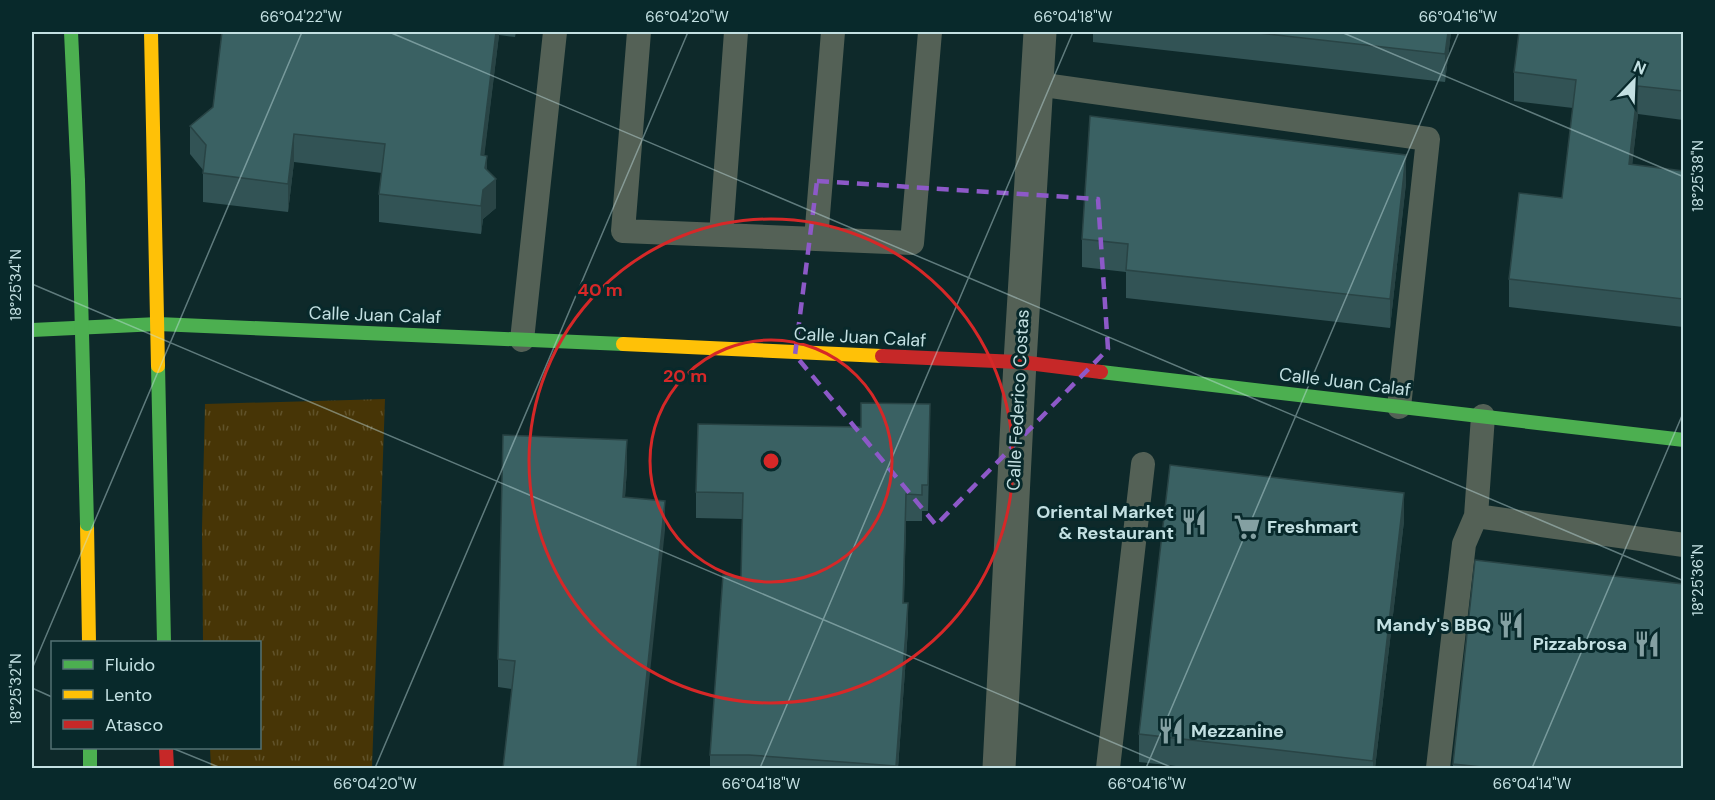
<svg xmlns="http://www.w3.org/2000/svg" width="1715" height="800" font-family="'DM Sans',sans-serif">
  <defs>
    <pattern id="grass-tufts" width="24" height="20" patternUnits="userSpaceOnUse" patternTransform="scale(1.5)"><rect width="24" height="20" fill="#473506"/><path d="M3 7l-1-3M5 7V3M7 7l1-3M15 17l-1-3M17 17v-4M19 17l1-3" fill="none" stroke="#60522a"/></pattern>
  </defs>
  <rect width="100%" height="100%" fill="#0e292a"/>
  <!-- grass -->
  <path fill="url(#grass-tufts)" d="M 385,399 L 372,768 L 211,768 L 210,748 L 260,748 L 260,642 L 203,642 L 202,529 L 205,404 Z"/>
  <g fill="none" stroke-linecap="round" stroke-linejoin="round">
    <!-- lane -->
    <path stroke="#546156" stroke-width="24" d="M 639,32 L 623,231 L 912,243 L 930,32
      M 1037,84 L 1428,139 L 1399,407
      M 721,235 L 736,32
      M 816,239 L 833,32
      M 522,340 L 555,32
      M 1476,516 L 1684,545
      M 1108,768 L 1143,464
      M 1438,768 L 1464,544 L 1476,516 L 1483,416"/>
    <!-- street -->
    <path stroke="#546156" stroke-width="33" d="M 999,768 L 1020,362 L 1040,32"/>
    <!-- fast -->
    <path stroke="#4caf50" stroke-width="14" d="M 71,32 L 78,181
      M 32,330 L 158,324 L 623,344
      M 158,366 L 164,642
      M 1101,372 L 1684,440
      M 90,748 L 90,768"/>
    <!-- slow -->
    <path stroke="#ffc107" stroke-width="14" d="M 151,32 L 158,366
      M 623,344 L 882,356
      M 87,524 L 89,642"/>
    <!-- jam -->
    <path stroke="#c62828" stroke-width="14" d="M 882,356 L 1020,362 L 1101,372
      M 166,748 L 167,768"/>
    <!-- fast-bridge -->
    <path stroke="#4caf50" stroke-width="14" d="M 78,181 L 87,524"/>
  </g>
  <!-- wall -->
  <path fill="#325355" d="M 222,32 L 516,32 L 515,37 L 499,35 L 484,155 L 487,170 L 496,208 L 483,219 L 481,234 L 379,222 L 379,194 L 382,173 L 294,162 L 288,212 L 203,202 L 203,170 L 190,154 L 190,126 L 213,107 Z
    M 1093,32 L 1451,32 L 1445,82 L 1093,42 Z
    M 1683,32 L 1683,120 L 1638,114 L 1632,165 L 1683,171 L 1683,327 L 1509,307 L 1509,279 L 1562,198 L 1573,108 L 1514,101 L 1514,72 Z
    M 1406,183 L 1390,328 L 1126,298 L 1126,272 L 1082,267 L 1082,239 Z
    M 930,430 L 928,511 L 922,511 L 922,521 L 906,521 L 904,603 L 908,629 L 898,768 L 710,768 L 710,755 L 741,577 L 742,519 L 696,518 L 696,492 Z
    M 627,468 L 625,497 L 665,530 L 512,689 L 498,687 L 498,659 Z
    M 1404,521 L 1375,768 L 1194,768 L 1139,762 L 1139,734 Z
    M 1453,764 L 1683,768 L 1453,768 Z"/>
  <!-- shaded-wall -->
  <path fill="#294445" d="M 496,32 L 499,32 L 499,35 L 481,183 L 481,155 Z
    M 1448,32 L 1451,32 L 1445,82 L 1445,54 Z
    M 1638,86 L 1638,114 L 1629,193 L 1629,164 Z
    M 294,134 L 294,162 L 288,212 L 288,184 Z
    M 1406,155 L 1406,183 L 1390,328 L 1390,299 Z
    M 487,156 L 487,184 L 496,179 L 496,208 L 483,219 L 481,234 L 481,206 Z
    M 627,440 L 627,468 L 623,525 L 623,497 Z
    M 1404,493 L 1404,521 L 1375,768 L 1373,768 L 1373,761 Z
    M 906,494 L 906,521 L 903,629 L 903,603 Z
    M 665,501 L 665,530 L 640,768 L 637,768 Z
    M 908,603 L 908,629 L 898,768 L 896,768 Z"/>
  <!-- building -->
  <path fill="#3a6163" stroke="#294445" stroke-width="1.5" d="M 222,32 L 496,32 L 481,155 L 487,156 L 485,168 L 496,179 L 483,190 L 481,206 L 379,194 L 385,144 L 294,134 L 288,184 L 203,173 L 206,145 L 190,126 L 213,107 Z
    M 1250,32 L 1448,32 L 1445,54 Z
    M 1519,32 L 1683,32 L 1683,91 L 1638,86 L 1629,164 L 1683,171 L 1683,299 L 1509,279 L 1519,193 L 1562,198 L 1576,80 L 1514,72 Z
    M 1090,116 L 1406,155 L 1390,299 L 1126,270 L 1128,244 L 1082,239 Z
    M 861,403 L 930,404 L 928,485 L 922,485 L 922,495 L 906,494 L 903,603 L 908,603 L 896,766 L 749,755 L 710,755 L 723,575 L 741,577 L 743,493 L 696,492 L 698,424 L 861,427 Z
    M 503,435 L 627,440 L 623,497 L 665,501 L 637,768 L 503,768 L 515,661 L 498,659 Z
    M 1170,465 L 1404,493 L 1373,761 L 1139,734 Z
    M 1475,560 L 1683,584 L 1683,768 L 1492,768 L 1453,764 Z"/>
  <!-- marked area -->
  <path fill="none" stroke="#8d59c8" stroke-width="4.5" stroke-dasharray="12 8" stroke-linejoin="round" d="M 817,181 L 1098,199 L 1108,349 L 936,525 L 795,355 Z"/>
  <!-- ticks -->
  <path fill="none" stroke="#c3e0e2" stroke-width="1.5" stroke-opacity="0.45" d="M 389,32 L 1684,581M 1341,32 L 1684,177M 32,284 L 1173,768M 32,669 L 302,32M 32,688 L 52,697M 172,748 L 221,768M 375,768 L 688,32M 760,768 L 1073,32M 1146,768 L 1459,32M 1532,768 L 1684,411"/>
  <!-- distance rings -->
  <g fill="none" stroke="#d62828" stroke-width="3">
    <circle cx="771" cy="461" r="121"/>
    <circle cx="771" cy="461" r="242"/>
  </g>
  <!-- icons -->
  <defs>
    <g id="restaurant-bare" transform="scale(2.07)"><path d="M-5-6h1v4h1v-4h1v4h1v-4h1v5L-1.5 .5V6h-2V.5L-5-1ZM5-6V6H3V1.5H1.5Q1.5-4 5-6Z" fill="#84a0a2" stroke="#08292b" stroke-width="2.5" paint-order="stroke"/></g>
    <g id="supermarket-bare" transform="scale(2.07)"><path d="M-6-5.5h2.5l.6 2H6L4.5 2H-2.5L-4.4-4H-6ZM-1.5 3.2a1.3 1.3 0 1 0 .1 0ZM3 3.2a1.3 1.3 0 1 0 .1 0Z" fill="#84a0a2" stroke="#08292b" stroke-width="2.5" paint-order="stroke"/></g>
  </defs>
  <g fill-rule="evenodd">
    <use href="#restaurant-bare" x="1194" y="522"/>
    <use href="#supermarket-bare" x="1247" y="527"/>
    <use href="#restaurant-bare" x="1511" y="625"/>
    <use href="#restaurant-bare" x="1647" y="644"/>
    <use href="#restaurant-bare" x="1171" y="731"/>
  </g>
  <g text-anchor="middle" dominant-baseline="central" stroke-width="6" stroke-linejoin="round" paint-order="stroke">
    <!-- street labels -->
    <g font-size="18" fill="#c3e0e2" stroke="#08292b">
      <text transform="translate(375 315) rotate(2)">Calle Juan Calaf</text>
      <text transform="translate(860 337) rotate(3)">Calle Juan Calaf</text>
      <text transform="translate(1345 382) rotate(7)">Calle Juan Calaf</text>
      <text transform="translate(1018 400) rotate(-87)">Calle Federico Costas</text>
    </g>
    <!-- poi labels -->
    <g font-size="18" font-weight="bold" fill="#c3e0e2" stroke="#08292b" text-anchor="end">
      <text x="1174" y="512">Oriental Market<tspan x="1174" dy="21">&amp; Restaurant</tspan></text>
      <text x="1267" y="527" text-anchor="start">Freshmart</text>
      <text x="1491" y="625">Mandy's BBQ</text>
      <text x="1627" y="644">Pizzabrosa</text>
      <text x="1191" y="731" text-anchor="start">Mezzanine</text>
    </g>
  </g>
  <circle cx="771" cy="461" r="9" fill="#d62828" stroke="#08292b" stroke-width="3"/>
  <g font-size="18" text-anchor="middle" font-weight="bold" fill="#d62828" stroke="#08292b" stroke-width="6" stroke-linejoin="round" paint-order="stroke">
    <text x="600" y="296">40 m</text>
    <text x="685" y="382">20 m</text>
  </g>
  <!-- border -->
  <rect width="1715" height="800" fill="none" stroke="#08292b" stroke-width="66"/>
  <!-- legend -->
  <rect x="51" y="641" width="210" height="108" fill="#08292b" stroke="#537274" stroke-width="1.5"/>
  <rect x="63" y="660" width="30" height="9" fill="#4caf50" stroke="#537274" stroke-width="1.5"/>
  <text x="105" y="671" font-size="18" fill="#c3e0e2">Fluido</text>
  <rect x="63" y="690" width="30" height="9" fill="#ffc107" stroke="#537274" stroke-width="1.5"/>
  <text x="105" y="701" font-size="18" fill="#c3e0e2">Lento</text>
  <rect x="63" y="720" width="30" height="9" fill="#c62828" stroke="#537274" stroke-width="1.5"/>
  <text x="105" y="731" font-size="18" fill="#c3e0e2">Atasco</text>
  <!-- north arrow -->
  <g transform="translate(1634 81) rotate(23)" stroke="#08292b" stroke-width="4.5" paint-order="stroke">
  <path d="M0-4.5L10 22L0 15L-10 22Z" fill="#c3e0e2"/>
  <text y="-9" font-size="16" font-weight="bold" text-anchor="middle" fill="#c3e0e2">N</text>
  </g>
  <rect x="33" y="33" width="1649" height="734" fill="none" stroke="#c3e0e2" stroke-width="2"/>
  <g font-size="15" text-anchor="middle" fill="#c3e0e2">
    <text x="301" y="22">66°04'22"W</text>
    <text x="687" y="22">66°04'20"W</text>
    <text x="1073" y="22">66°04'18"W</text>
    <text x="1458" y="22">66°04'16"W</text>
    <text transform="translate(1698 176) rotate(-90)" y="5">18°25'38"N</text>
    <text transform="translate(16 285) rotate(-90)" y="5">18°25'34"N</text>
    <text transform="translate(1698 580) rotate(-90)" y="5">18°25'36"N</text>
    <text transform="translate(16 689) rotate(-90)" y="5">18°25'32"N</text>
    <text x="375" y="789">66°04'20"W</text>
    <text x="761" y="789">66°04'18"W</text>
    <text x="1147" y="789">66°04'16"W</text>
    <text x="1532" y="789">66°04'14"W</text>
  </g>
</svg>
